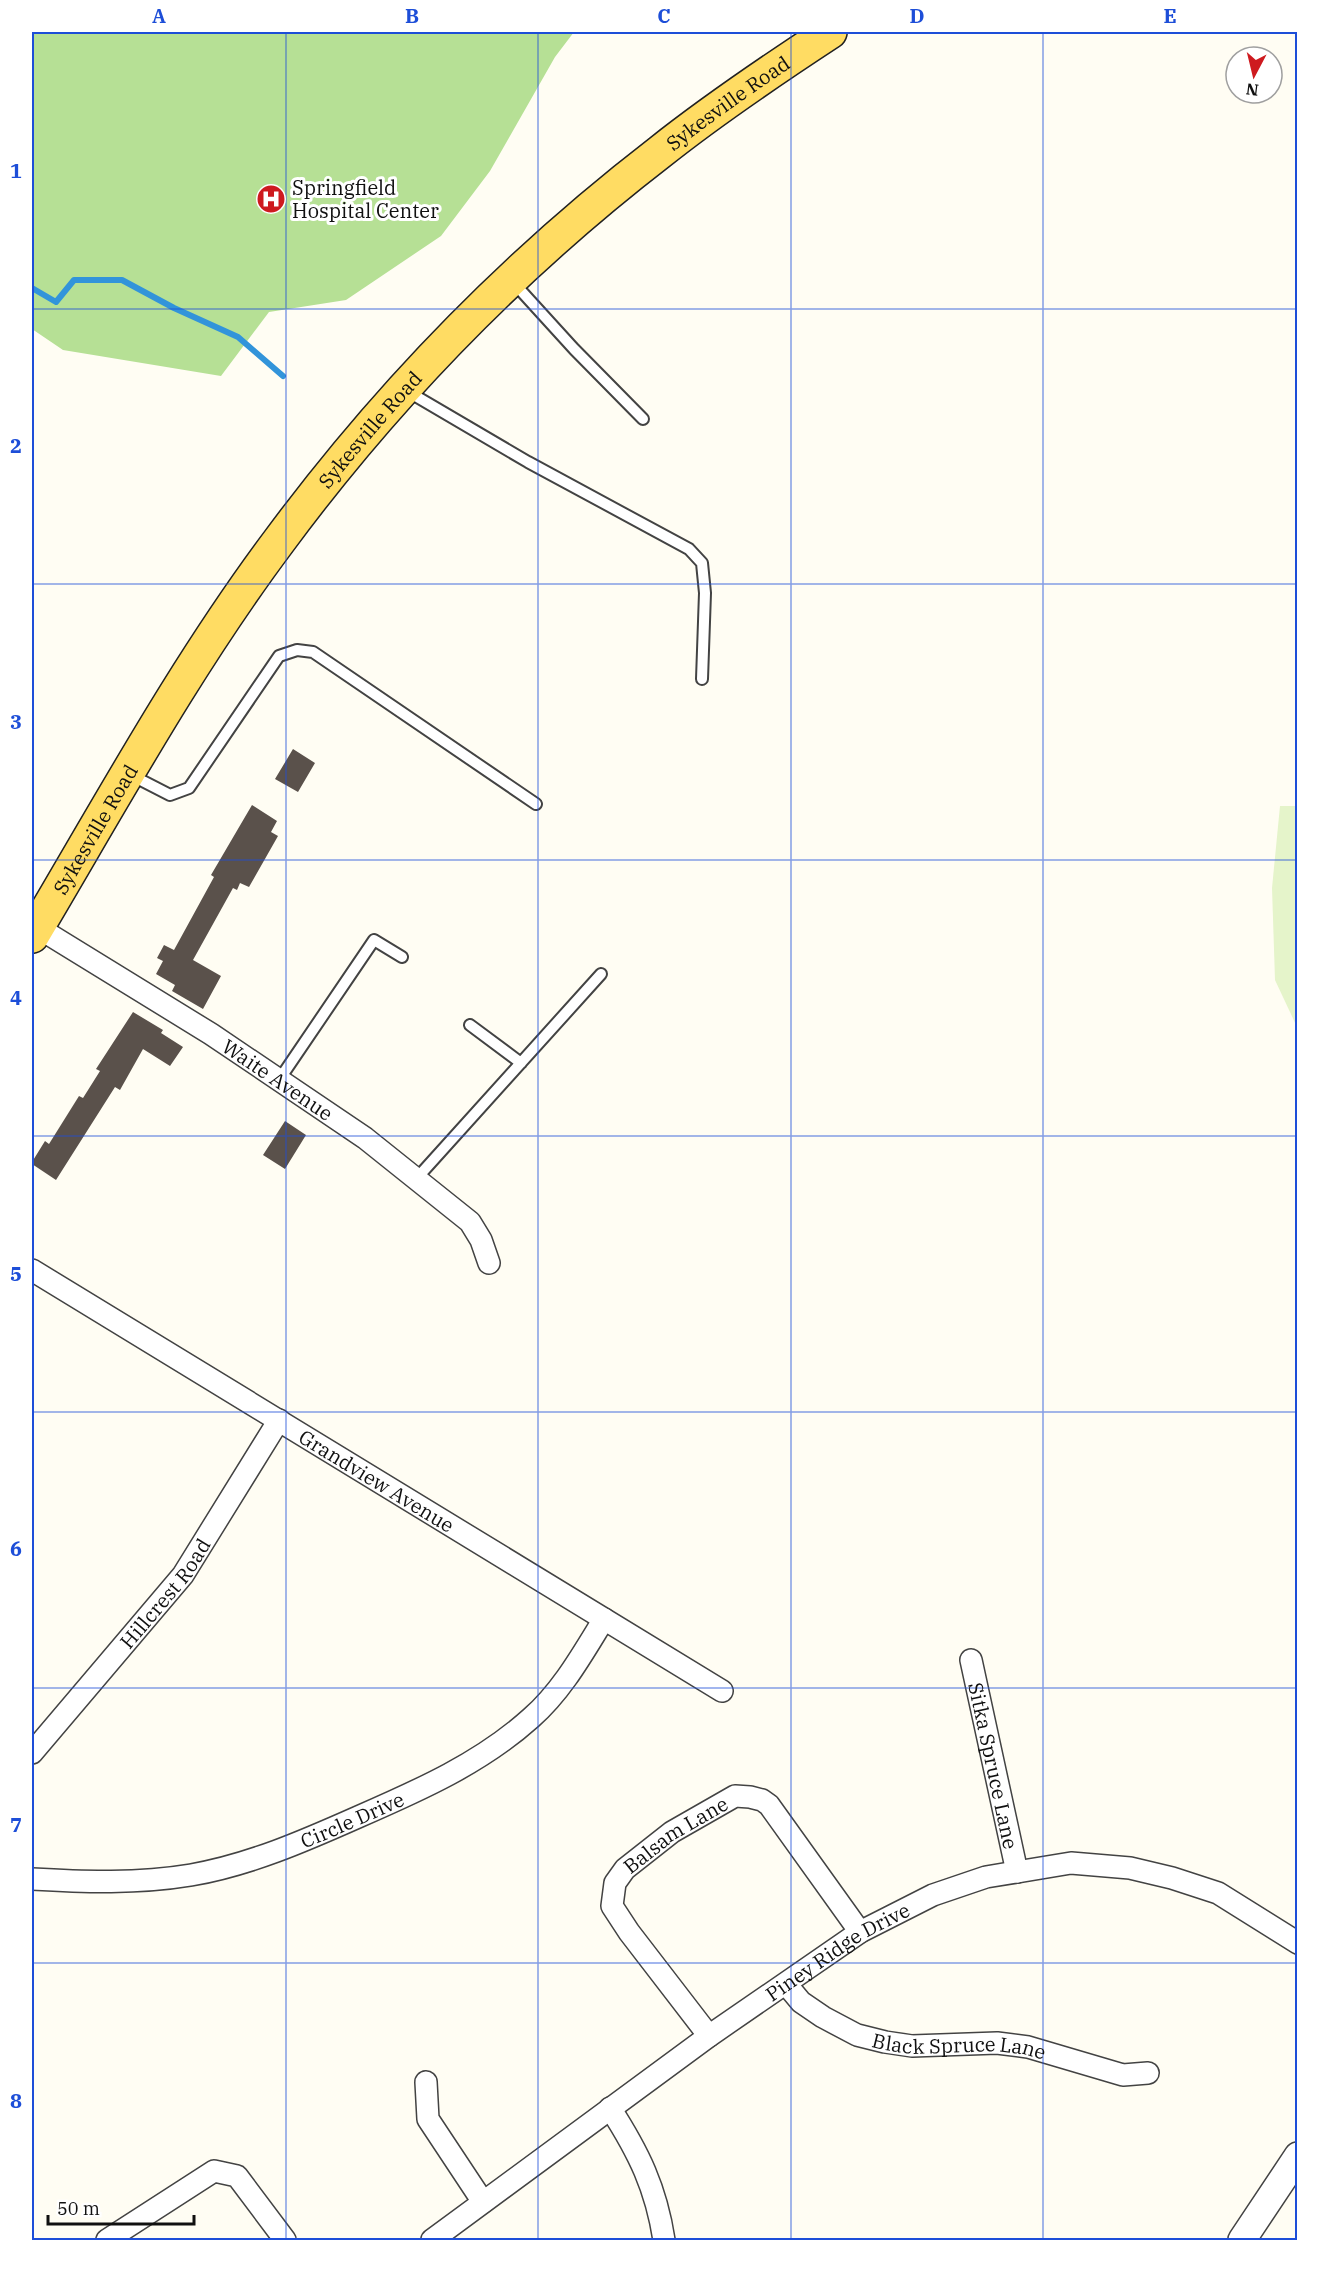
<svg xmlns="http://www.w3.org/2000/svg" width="1329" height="2272" font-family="'IBM Plex Serif',serif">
  <rect width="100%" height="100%" fill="#fffdf3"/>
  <!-- forest -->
  <path fill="#b6e095" d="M 32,32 L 574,32 L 555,57 L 490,171 L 441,236 L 346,300 L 269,312 L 221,376 L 63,350 L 32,329 Z"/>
  <!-- pitch -->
  <path fill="#e5f4ca" d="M 1280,806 L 1297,806 L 1297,1027 L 1275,980 L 1272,888 Z"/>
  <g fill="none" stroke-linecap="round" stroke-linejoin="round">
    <!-- stream -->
    <path stroke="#3294da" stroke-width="6" d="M 32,288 L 56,302 L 74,280 L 122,280 L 174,308 L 238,337 L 283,376"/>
  </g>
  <!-- building -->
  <path fill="#5a514b" d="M 293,749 L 315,763 L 298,792 L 275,779 Z
    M 252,805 L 277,821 L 271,832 L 278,836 L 249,887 L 240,883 L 237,890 L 233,888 L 193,960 L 221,976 L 203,1009 L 172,991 L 175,985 L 156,974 L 163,961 L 157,958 L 164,945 L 174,950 L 214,877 L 211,875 Z
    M 133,1012 L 163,1030 L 161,1033 L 183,1047 L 170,1066 L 143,1049 L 120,1090 L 115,1087 L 56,1180 L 32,1164 L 32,1162 L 45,1141 L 49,1144 L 79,1096 L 83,1098 L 100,1071 L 96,1069 Z
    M 285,1121 L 306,1135 L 285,1169 L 263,1155 Z"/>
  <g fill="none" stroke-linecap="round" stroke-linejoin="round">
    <!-- service casing -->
    <g stroke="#434343" stroke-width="14">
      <path id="service" d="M 513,282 L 574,349 L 643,419
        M 407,391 L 528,462 L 689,549 L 702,563 L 705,593 L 702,679
        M 131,775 L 170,795 L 189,788 L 279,656 L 297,650 L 313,652 L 536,804
        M 470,1025 L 521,1063
        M 279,1080 L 374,940 L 402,957
        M 417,1178 L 601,974"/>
    </g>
    <!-- minor casing -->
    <g stroke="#434343" stroke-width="24">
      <g id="minor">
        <path id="s1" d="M 37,927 L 211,1034 L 365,1138 L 470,1222 L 481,1240 L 489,1263"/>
        <path id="s2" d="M 32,1270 L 722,1691"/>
        <path id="s3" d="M 971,1660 L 1017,1872"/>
        <path id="s4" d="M 32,1753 L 183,1575 L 279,1420"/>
        <path id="s5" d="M 32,1879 C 85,1882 137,1884 191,1875 C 249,1865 304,1841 358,1817 C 420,1790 481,1763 531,1718 C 562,1691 583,1653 604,1619"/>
        <path id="s6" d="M 786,1984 L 801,2002 L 823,2017 L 857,2035 L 885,2042 L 912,2046 L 997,2043 L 1028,2047 L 1123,2075 L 1148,2073"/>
        <path id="s7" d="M 709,2036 L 629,1932 L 612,1906 L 615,1883 L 625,1869 L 672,1832 L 735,1796 L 750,1797 L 762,1800 L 769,1805 L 860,1932"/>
        <path d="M 426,2082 L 428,2119 L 483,2202"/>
        <path d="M 610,2108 C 639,2153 656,2188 664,2240"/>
        <path d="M 107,2240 L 214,2171 L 237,2176 L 285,2240"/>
        <path id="s8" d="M 432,2240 L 709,2036 L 860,1932 L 933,1895 L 986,1877 L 1071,1863 L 1130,1868 L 1172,1878 L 1218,1893 L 1298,1943"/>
      </g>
    </g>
    <!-- tertiary casing -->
    <g stroke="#434343" stroke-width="30">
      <path id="tertiary" d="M 1242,2240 L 1298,2156"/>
    </g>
    <!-- primary casing -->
    <g stroke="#212121" stroke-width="36">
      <g id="primary">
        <path id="s9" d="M 32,936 C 111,803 186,665 279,541 C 387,395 516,263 660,152 C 714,109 772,70 830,32"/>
      </g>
    </g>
    <!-- service -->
    <use href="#service" stroke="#fff" stroke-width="10"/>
    <!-- minor -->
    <use href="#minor" stroke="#fff" stroke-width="21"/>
    <!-- tertiary -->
    <use href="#tertiary" stroke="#fff" stroke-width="27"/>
    <!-- primary -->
    <use href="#primary" stroke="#ffdc63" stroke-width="33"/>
  </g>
  <!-- grid -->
  <path fill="none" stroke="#1d4ed8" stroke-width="1.5" stroke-opacity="0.55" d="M 286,32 L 286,2240M 538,32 L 538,2240M 791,32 L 791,2240M 1043,32 L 1043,2240M 32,309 L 1298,309M 32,584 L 1298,584M 32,860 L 1298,860M 32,1136 L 1298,1136M 32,1412 L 1298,1412M 32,1688 L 1298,1688M 32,1963 L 1298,1963"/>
  <!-- icons -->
  <defs>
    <g id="hospital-disc" transform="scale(1.5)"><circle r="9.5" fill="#ce1a1f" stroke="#fff"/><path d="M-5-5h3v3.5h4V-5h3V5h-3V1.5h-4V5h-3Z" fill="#fff"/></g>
  </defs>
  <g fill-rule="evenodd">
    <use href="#hospital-disc" x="271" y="199"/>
  </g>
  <g text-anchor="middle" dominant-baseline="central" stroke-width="6" stroke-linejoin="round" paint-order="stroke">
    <!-- street labels -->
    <g font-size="20" fill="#101010" stroke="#fff">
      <text stroke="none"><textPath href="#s9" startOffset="1096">Sykesville Road</textPath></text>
      <text stroke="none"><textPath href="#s9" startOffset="610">Sykesville Road</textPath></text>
      <text stroke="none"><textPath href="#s9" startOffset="124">Sykesville Road</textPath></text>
      <text stroke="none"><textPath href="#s1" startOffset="285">Waite Avenue</textPath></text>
      <text stroke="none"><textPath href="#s2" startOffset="404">Grandview Avenue</textPath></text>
      <text stroke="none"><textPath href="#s4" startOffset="208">Hillcrest Road</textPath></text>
      <text stroke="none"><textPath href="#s3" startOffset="108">Sitka Spruce Lane</textPath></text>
      <text stroke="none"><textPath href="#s5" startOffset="330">Circle Drive</textPath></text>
      <text stroke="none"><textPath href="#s7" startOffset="264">Balsam Lane</textPath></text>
      <text stroke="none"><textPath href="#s8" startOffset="498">Piney Ridge Drive</textPath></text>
      <text stroke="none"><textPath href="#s6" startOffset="192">Black Spruce Lane</textPath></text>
    </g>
    <!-- poi labels -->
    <g font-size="20" fill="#101010" stroke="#fff" text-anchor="start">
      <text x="292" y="187">Springfield<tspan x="292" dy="23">Hospital Center</tspan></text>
    </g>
  </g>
  <!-- border -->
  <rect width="1329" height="2272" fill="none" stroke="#ffffff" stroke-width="66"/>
  <!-- north arrow -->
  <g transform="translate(1254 75) rotate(187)"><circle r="28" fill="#ffffff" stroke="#9f9f9f" stroke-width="1.5"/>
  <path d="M0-4.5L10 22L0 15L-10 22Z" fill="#ce1a1f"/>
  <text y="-9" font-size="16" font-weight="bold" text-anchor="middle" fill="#101010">N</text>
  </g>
  <!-- scale -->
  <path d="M48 2215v9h146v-9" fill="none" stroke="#101010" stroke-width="3"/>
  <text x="57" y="2215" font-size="18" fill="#101010" stroke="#ffffff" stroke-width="4.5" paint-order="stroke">50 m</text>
  <rect x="33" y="33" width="1263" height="2206" fill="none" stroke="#1d4ed8" stroke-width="2"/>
  <g font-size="20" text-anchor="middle" font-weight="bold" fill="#1d4ed8">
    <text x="159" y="23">A</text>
    <text x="412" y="23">B</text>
    <text x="664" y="23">C</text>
    <text x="917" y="23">D</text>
    <text x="1170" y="23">E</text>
    <text x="16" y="178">1</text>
    <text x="16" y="453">2</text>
    <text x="16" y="729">3</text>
    <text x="16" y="1005">4</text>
    <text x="16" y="1281">5</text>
    <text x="16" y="1556">6</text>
    <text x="16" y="1832">7</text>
    <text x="16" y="2108">8</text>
  </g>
</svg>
